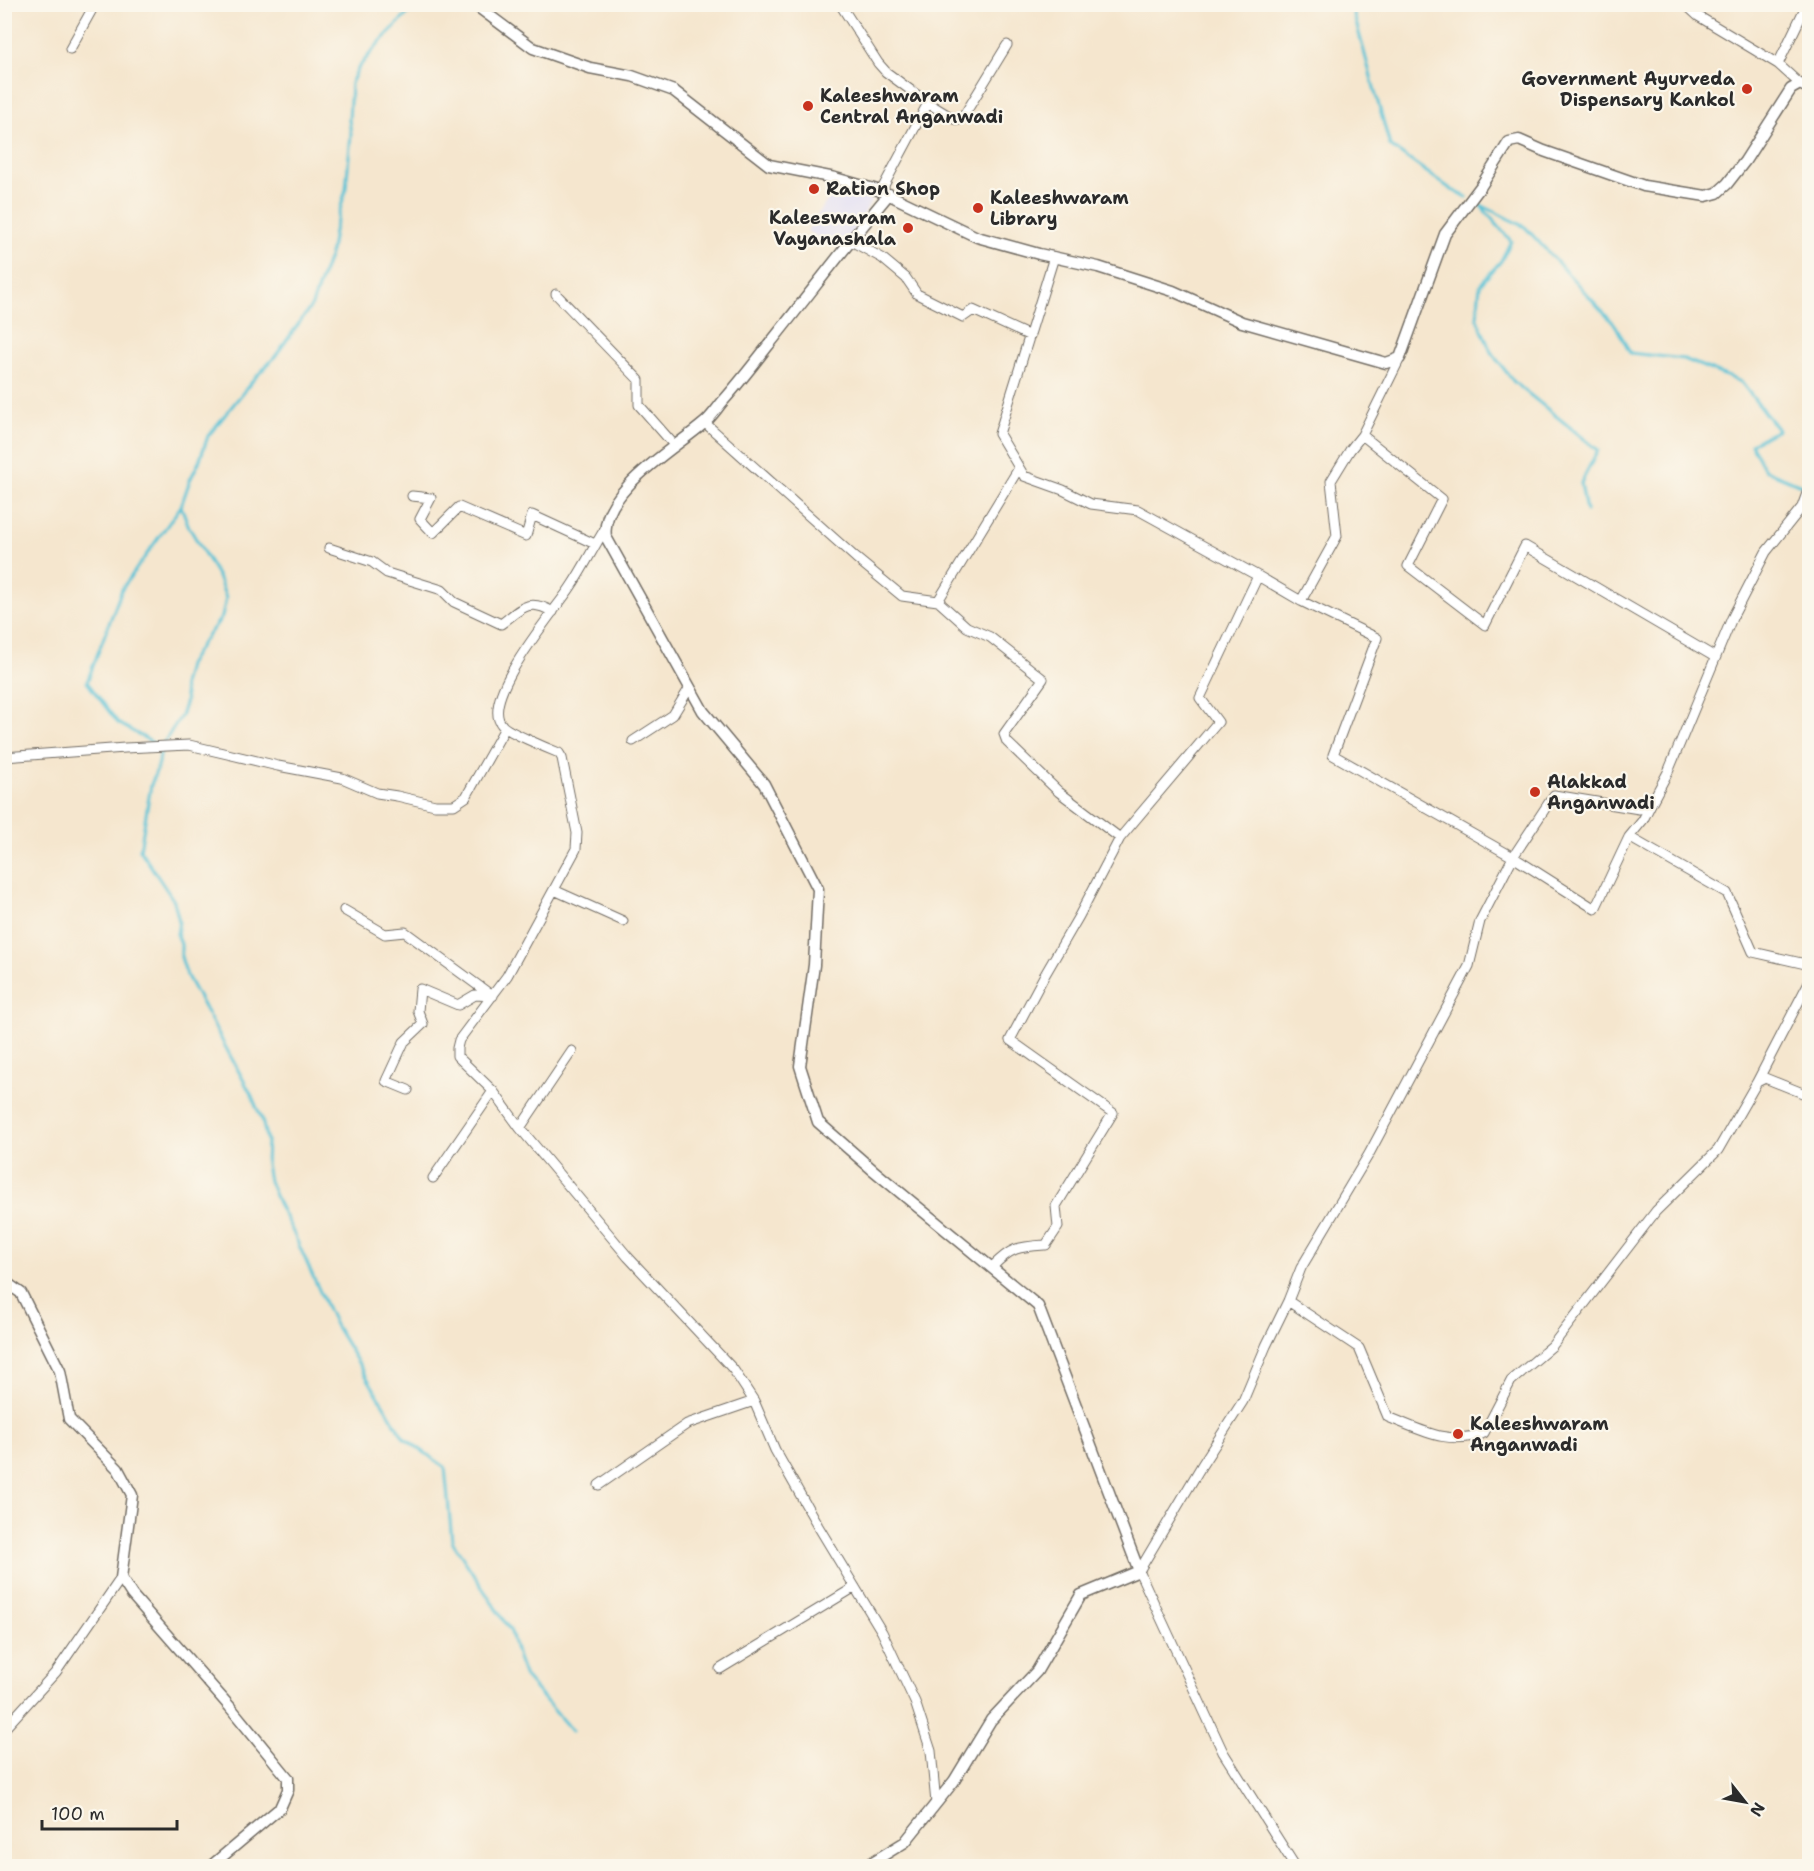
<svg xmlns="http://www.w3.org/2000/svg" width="1814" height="1871" font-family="'Shantell Sans',sans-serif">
  <rect width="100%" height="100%" fill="#fbf7ec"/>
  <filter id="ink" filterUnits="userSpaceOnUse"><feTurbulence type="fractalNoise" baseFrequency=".0167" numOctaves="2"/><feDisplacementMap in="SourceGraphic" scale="12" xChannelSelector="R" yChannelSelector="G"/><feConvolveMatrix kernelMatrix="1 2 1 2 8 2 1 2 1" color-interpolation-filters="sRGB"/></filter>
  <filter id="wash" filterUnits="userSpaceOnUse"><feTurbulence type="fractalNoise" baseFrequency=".008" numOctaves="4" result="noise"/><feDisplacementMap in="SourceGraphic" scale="24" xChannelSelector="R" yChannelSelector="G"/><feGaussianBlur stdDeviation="1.35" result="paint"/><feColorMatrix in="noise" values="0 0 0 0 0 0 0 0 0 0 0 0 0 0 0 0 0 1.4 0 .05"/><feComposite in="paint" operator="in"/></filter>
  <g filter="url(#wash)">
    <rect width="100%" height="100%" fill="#f5e6ce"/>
    <!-- built -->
    <path fill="#d9d6f7" d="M 841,180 L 873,198 L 843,250 L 807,231 Z"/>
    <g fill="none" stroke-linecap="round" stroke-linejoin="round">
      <!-- stream -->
      <path stroke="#59c2d6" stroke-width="3" d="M 417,4 L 379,43 L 359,67 L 351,83 L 349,120 L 351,134 L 346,189 L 334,231 L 331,251 L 312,305 L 274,358 L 254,379 L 208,436 L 199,462 L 190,480 L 181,506 L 189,527 L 218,577 L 226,598 L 222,617 L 202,643 L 188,665 L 183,685 L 186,701 L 181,716 L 161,747 L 159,763 L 151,785 L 140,850 L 174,901 L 179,921 L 177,934 L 181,944 L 181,957 L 187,976 L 251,1094 L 262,1120 L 267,1141 L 266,1164 L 269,1181 L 278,1203 L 292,1230 L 335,1325 L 404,1438 L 445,1467 L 452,1541 L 511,1632 L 518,1658 L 525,1677 L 572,1731
        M 1351,4 L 1390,146 L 1452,190 L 1467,197
        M 1479,204 L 1525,227 L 1616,326 L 1630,353 L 1684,359 L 1741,382 L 1778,430 L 1751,444 L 1765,470 L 1806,487
        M 1481,206 L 1511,241 L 1501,261 L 1480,285 L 1477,318 L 1491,352 L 1514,382 L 1598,450 L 1581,483 L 1586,511
        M 1808,484 L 1804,469 L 1810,458
        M 155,744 L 118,723 L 87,682 L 122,589 L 181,506"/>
    </g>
  </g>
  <g filter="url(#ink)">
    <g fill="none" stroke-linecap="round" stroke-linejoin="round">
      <!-- minor casing -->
      <g stroke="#726c64" stroke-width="11">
        <path id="minor" d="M 840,4 L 878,63 L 886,72 L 928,103
          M 1685,4 L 1698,16 L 1778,64
          M 70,49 L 95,4
          M 1800,84 L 1778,64 L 1807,4
          M 881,191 L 928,103 L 954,119 L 959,120 L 963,117 L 1007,45
          M 851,241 L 882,258 L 906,278 L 917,294 L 963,317 L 973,310 L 1030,336
          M 1054,257 L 999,434 L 1024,476 L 1063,490 L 1091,504 L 1138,510 L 1258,576 L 1301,601 L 1337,536 L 1331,481 L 1350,450 L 1362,435 L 1400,358
          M 556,294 L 639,380 L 639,405 L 675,446
          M 705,423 L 856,558 L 902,596 L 938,601 L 967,627 L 990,637 L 1043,679 L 1004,734 L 1007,742 L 1059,792 L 1120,838 L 1079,916 L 1043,978 L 1010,1040 L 1113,1113 L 1056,1206 L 1058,1227 L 1046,1245 C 1017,1247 1012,1247 992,1267
          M 1362,435 L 1442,499 L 1408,566 L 1485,625 L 1525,546 L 1715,657
          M 412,496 L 431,498 L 420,519 L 433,533 L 459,507 L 526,536 L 532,515 L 595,544
          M 605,529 C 593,548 583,569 570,588 C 554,612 479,699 502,725 C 506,731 549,749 559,753 L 562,758 L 577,833 L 576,849 L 507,976 L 459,1040 L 457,1048 L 457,1056 L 493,1091 L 520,1128 L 551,1165 L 628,1257 L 733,1369 L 754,1401 L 775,1450 L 818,1526 L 882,1632 L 915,1702 L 931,1751 L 936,1803
          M 329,548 L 372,562 L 387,573 L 442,590 L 454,602 L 501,624 C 521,609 528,597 553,612
          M 938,601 L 1019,468
          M 1301,601 L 1377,638 L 1333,755 L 1513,857 L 1595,909 L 1629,837 L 1727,893 L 1753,952 L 1810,965
          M 633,741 L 673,715 L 690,687
          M 4,757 L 125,748 L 189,745 L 278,766 L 342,778 L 377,793 L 397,796 L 435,805 L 454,805 L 466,797 L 505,728
          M 1629,837 L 1643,820 L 1652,802
          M 1120,838 L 1218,722 L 1200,698 L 1258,576
          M 554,890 L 623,921
          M 344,910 L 385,934 L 405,932 L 491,995
          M 1757,1082 L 1810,980
          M 408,1090 L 386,1081 L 404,1042 L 423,1024 L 418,1011 L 420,989 L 458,1005 L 475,995 L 493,996
          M 520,1128 L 572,1051
          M 433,1178 L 493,1091
          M 1288,1301 L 1359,1348 L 1388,1417 C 1422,1430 1447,1446 1484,1433 L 1511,1381 L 1552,1346 L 1656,1211 L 1718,1150 L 1757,1082 L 1765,1078 L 1810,1096
          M 599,1485 L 687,1424 L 754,1401
          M 720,1669 L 855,1587
          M 4,1729 L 56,1672 L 121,1578
          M 4,1866 L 5,1866
          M 1295,1866 L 1223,1752 L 1139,1571 L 1202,1465 L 1243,1401 L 1266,1346 L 1288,1301 L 1301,1268 L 1369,1154 L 1469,966 L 1480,921 L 1513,857 L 1554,795 L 1639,809 L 1652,802 L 1668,772 L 1732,618 L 1766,552 L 1802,507 L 1810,485"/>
      </g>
      <!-- tertiary casing -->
      <g stroke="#726c64" stroke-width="13">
        <path id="tertiary" d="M 474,4 L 533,48 L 590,68 L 632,76 L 674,91 L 769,165 L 835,178 L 881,191 L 977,237 L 1039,254 L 1098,267 L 1173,291 L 1242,322 L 1386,363 L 1400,358 L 1445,234 L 1481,186 L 1509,142 L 1519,140 L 1544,151 L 1644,186 L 1706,196 L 1717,193 L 1727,184 L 1745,161 L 1791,89 L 1800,84 L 1810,89
          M 4,1281 L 21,1293 L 60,1371 L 69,1419 L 118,1469 L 132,1495 L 121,1578 L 132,1595 L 230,1707 L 288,1778 L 288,1790 L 280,1808 L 211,1866
          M 866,1866 L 905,1842 L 954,1781 L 991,1720 L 1037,1671 L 1081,1595 L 1139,1571 L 1038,1306 L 873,1170 L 818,1122 L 800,1066 L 814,965 L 818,889 L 764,784 L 703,711 L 606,537 C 599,492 674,449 703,424 C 711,418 717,408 724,400 C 739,383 753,365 767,347 C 808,296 847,244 889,194"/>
      </g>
      <!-- minor -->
      <use href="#minor" stroke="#fff" stroke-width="9"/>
      <!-- tertiary -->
      <use href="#tertiary" stroke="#fff" stroke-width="10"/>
    </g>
  </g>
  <!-- markers -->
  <g fill="#c8321e" stroke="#fbf7ec" stroke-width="2">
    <circle cx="1747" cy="89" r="6"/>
    <circle cx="808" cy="106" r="6"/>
    <circle cx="814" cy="189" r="6"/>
    <circle cx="978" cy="208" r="6"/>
    <circle cx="908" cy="228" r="6"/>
    <circle cx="1535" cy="792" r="6"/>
    <circle cx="1458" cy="1434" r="6"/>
  </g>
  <g text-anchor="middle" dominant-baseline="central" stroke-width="4.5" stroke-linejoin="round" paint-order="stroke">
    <!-- poi labels -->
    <g font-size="18" font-weight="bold" fill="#2b2b2b" stroke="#fbf7ec" text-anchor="start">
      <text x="1735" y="79" text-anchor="end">Government Ayurveda<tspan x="1735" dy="21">Dispensary Kankol</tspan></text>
      <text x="820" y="96">Kaleeshwaram<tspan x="820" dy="21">Central Anganwadi</tspan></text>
      <text x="826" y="189">Ration Shop</text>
      <text x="990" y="198">Kaleeshwaram<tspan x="990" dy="21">Library</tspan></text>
      <text x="896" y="218" text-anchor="end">Kaleeswaram<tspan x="896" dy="21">Vayanashala</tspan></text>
      <text x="1547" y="782">Alakkad<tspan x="1547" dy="21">Anganwadi</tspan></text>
      <text x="1470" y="1424">Kaleeshwaram<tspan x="1470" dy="21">Anganwadi</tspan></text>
    </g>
  </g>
  <!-- margin -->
  <rect width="1814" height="1871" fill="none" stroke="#fbf7ec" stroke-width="24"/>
  <!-- north arrow -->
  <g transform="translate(1745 1802) rotate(121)" stroke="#fbf7ec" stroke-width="4.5" paint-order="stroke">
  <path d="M0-4.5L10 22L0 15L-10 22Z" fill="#2b2b2b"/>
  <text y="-9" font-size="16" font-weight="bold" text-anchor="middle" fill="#2b2b2b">N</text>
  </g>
  <!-- scale -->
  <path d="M42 1820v9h135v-9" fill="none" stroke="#2b2b2b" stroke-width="3"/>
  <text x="51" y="1820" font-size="18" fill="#2b2b2b" stroke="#fbf7ec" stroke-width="4.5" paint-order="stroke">100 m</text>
</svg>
